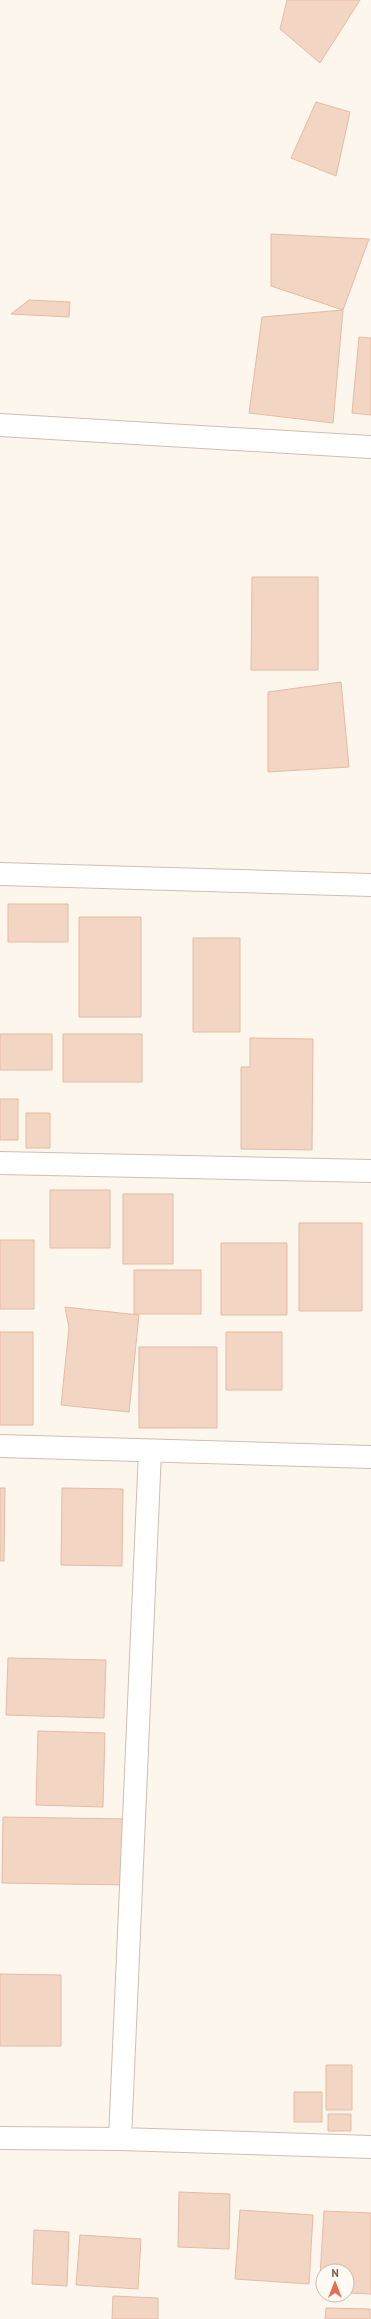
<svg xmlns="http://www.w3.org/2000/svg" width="371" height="2319" font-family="'PT Sans',sans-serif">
  <rect width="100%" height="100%" fill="#fdf6ec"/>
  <!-- building -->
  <path fill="#f3d5c3" stroke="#e6bba3" d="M 287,0 L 360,0 L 320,63 L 280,29 Z
    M 316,102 L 350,112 L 336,176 L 291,158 Z
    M 271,234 L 369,239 L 343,310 L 271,286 Z
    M 29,300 L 70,302 L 69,317 L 11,314 Z
    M 343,310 L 333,423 L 249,413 L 262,317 Z
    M 359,337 L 371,338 L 371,415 L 352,413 Z
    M 252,577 L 318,577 L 318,670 L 251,670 Z
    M 341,682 L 349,767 L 268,772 L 268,692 Z
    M 8,904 L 68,904 L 68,942 L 8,942 Z
    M 79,917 L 141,917 L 141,1017 L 79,1017 Z
    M 193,938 L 240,938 L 240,1032 L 193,1032 Z
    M 0,1034 L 52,1034 L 52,1070 L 0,1070 Z
    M 63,1034 L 142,1034 L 142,1082 L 63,1082 Z
    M 250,1038 L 313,1039 L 312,1150 L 241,1149 L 241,1067 L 250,1067 Z
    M 0,1099 L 18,1099 L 18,1140 L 0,1140 Z
    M 26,1113 L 50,1113 L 50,1148 L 26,1148 Z
    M 50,1190 L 110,1190 L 110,1248 L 50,1248 Z
    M 123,1194 L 173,1194 L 173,1264 L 123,1264 Z
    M 299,1223 L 362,1223 L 362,1311 L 299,1311 Z
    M 0,1240 L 34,1240 L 34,1309 L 0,1309 Z
    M 221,1243 L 287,1243 L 287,1315 L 221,1315 Z
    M 134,1270 L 201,1270 L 201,1314 L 134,1314 Z
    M 65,1307 L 139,1315 L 129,1412 L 61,1405 L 69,1328 Z
    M 0,1332 L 33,1332 L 33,1425 L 0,1425 Z
    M 226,1332 L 282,1332 L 282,1390 L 226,1390 Z
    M 139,1347 L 217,1347 L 217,1428 L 139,1428 Z
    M 0,1488 L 5,1488 L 4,1561 L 0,1561 Z
    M 62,1488 L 123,1489 L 122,1566 L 61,1565 Z
    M 8,1658 L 106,1660 L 104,1718 L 6,1715 Z
    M 38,1731 L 105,1733 L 103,1807 L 36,1805 Z
    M 3,1817 L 128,1819 L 127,1885 L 2,1883 Z
    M 0,1974 L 61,1975 L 61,2046 L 0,2046 Z
    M 326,2065 L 352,2065 L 352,2110 L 326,2110 Z
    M 294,2092 L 322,2092 L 322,2122 L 294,2122 Z
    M 328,2114 L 351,2114 L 351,2131 L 328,2131 Z
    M 179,2192 L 230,2194 L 229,2249 L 178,2247 Z
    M 240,2210 L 313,2215 L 309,2284 L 235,2279 Z
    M 324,2211 L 371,2213 L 371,2294 L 347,2293 L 347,2271 L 323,2271 L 323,2292 L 319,2292 Z
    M 34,2230 L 69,2232 L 67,2286 L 32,2284 Z
    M 80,2235 L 141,2239 L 138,2289 L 76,2285 Z
    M 113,2296 L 158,2298 L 158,2319 L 112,2319 Z
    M 326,2308 L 370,2309 L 370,2319 L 325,2319 Z"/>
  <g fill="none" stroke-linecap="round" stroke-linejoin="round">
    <!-- street casing -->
    <g stroke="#d1beb0" stroke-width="24">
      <path id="street" d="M 0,425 L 371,447
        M 0,874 L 371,885
        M 0,1163 L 371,1171
        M 0,1446 L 371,1457
        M 0,2138 L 120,2139 L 371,2147
        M 120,2139 L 150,1451"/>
    </g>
    <!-- street -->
    <use href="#street" stroke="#fff" stroke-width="22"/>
  </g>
  <!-- north arrow -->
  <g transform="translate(335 2283)"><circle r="19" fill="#fffaf3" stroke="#cabbb1"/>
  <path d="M0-3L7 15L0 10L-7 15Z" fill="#e76f51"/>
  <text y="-6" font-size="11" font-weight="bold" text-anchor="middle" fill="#7a5c4d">N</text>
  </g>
</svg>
